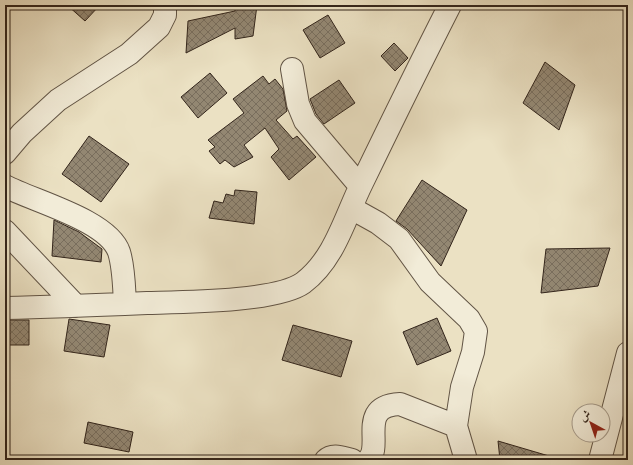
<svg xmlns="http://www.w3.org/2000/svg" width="633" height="465" font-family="'Libre Bodoni',Amiri,serif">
  <defs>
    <pattern id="building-cross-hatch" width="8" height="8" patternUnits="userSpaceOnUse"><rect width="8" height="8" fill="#938772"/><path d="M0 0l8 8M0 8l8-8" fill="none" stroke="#796e5d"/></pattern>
  </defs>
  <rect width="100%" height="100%" fill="#ebe1c3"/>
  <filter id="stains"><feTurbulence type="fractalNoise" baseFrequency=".005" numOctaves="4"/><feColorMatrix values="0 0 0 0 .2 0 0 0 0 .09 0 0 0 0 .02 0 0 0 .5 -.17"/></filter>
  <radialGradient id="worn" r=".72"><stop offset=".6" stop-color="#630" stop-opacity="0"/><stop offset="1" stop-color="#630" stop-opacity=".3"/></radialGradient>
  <!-- building -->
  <path fill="url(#building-cross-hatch)" stroke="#33251b" d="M 67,5 L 100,5 L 85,21 Z
    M 235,5 L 257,5 L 253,36 L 235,39 L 235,28 L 186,53 L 188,21 L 235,11 Z
    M 328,15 L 345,43 L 320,58 L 303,30 Z
    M 394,43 L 408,58 L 395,71 L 381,56 Z
    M 545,62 L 575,85 L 559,130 L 523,103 Z
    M 210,73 L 227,93 L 198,118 L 181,97 Z
    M 263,76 L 269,84 L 275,79 L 283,89 L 287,111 L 276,120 L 293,139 L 297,136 L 316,157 L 289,180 L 271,157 L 279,149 L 265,128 L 244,145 L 253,157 L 234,167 L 225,160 L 220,164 L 209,151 L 215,147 L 208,140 L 244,113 L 233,99 Z
    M 339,80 L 355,103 L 324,124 L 316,114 L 310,99 Z
    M 89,136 L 129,164 L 101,202 L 62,174 Z
    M 422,180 L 467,210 L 441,266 L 407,229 L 396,221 Z
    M 235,190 L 257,192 L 254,224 L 209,218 L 214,201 L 223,203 L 226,194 L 234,196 Z
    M 54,220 L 79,232 L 102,249 L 101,262 L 52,256 Z
    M 610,248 L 598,286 L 541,293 L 546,249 Z
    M 437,318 L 451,351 L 417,365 L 403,332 Z
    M 69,319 L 110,325 L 104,357 L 64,351 Z
    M 5,320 L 29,320 L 29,345 L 5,345 Z
    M 293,325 L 352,341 L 341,377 L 282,360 Z
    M 88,422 L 133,432 L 129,452 L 84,443 Z
    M 498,441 L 549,456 L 549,460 L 500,460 Z"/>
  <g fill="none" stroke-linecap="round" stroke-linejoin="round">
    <!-- minor casing -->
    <g stroke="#615445" stroke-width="24">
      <path id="minor" d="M 292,69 L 298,104 L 305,121 L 360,186
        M 5,153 L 22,133 L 58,100 L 129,54 L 159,27 L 165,15 L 165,5
        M 5,186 C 33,201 108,220 119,252 C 124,268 124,287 125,304
        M 351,208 L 378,223 L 399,239 L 430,282 L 469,319 L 476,331 L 473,352 L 462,387 L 456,426 L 466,460
        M 5,231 L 76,306
        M 5,308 C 52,307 100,305 147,303 C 182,302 276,302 303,283 C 335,259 345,217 362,183 C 391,123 420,64 450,5
        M 326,460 C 333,453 343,458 352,460
        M 368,460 C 384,446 356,406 400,404 L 456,426
        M 600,460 L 628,353"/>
    </g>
    <!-- minor -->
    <use href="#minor" stroke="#f2ecd8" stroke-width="22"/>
  </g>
  <!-- margin -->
  <rect width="633" height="465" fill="none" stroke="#ebe1c3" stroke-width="20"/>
  <rect x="6" y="6" width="621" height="453" fill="none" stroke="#33251b" stroke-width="2"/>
  <rect x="10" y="10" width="613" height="445" fill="none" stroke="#33251b"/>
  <!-- north arrow -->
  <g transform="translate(591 423) rotate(320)"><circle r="19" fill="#f2ecd8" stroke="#a69c8c"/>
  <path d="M0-3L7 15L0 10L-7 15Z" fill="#8f2418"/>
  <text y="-6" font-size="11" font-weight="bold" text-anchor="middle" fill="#33251b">ش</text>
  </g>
  <rect width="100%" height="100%" filter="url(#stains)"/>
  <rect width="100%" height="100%" fill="url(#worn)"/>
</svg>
